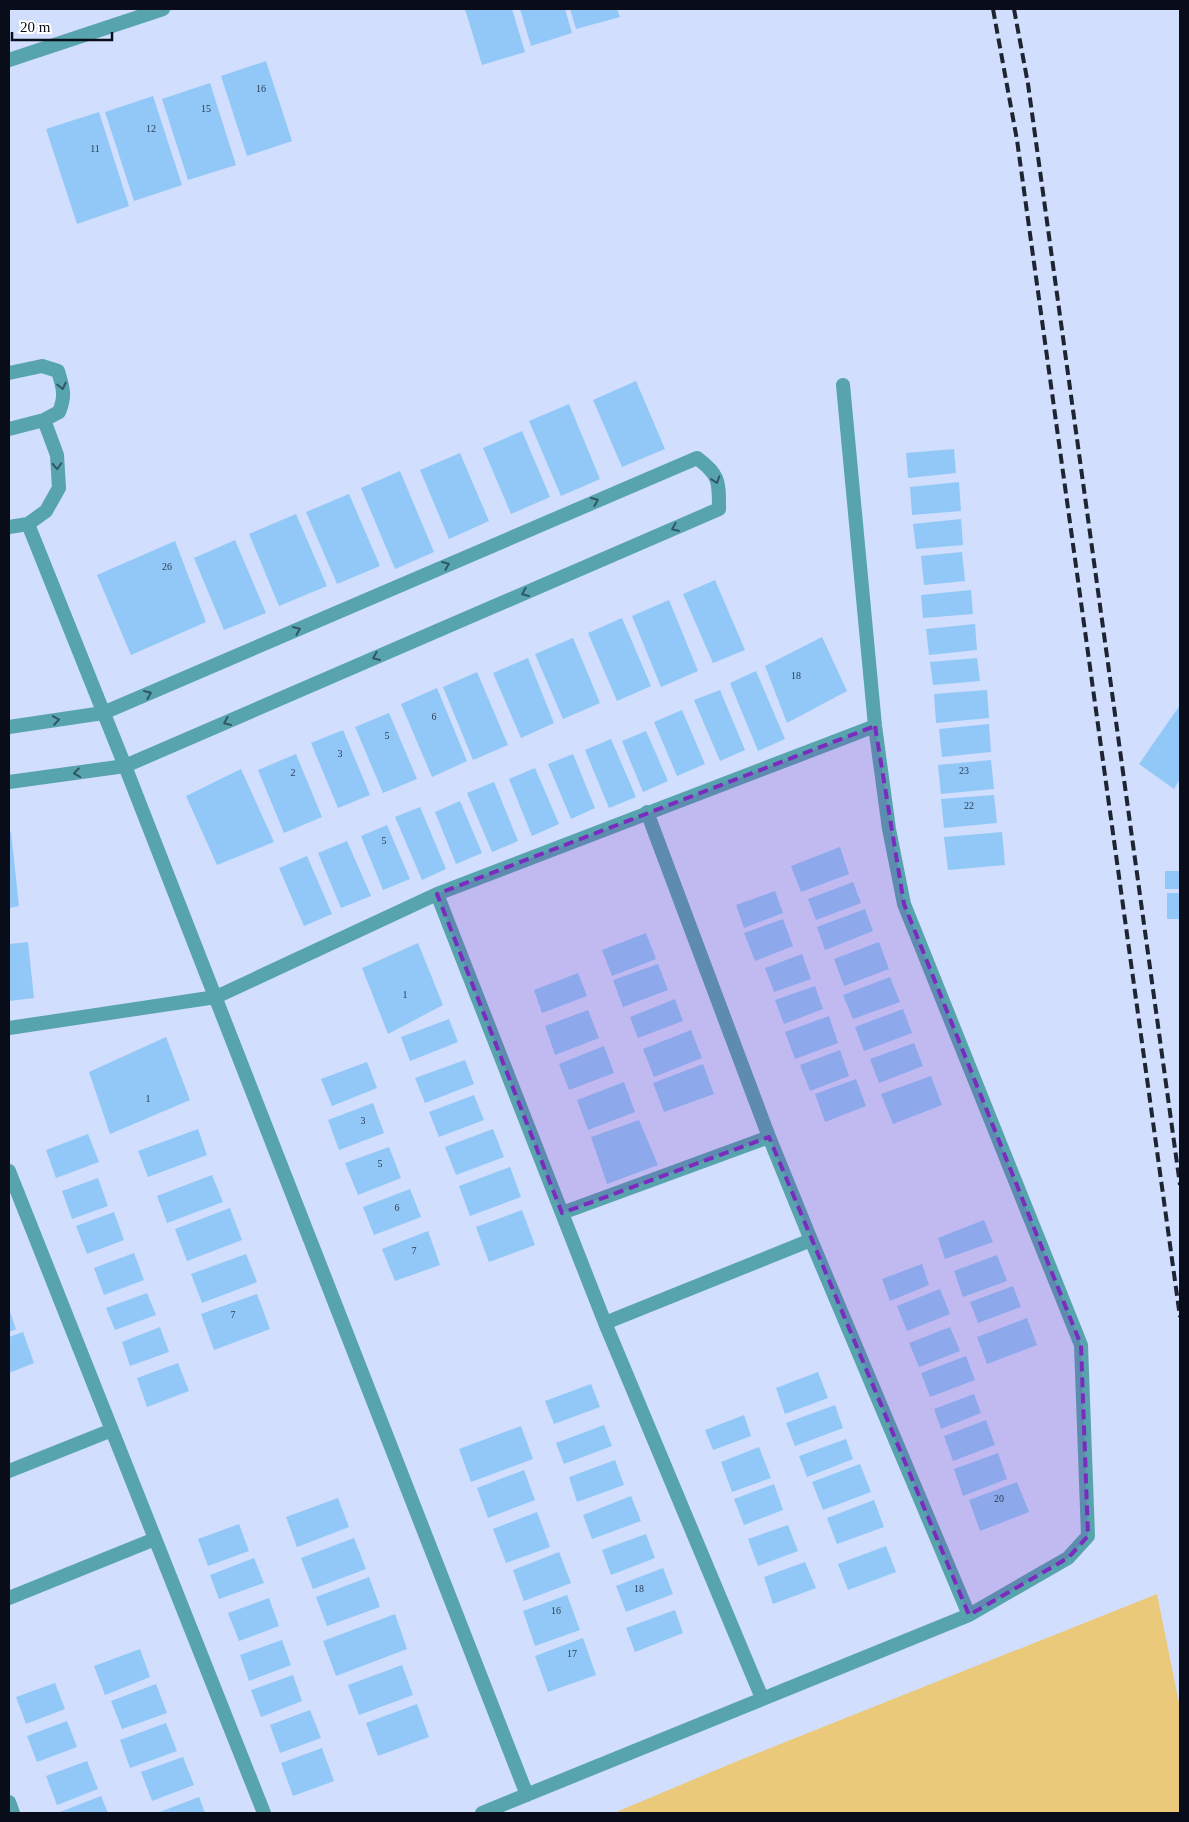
<svg xmlns="http://www.w3.org/2000/svg" width="1189" height="1822" font-family="Georgia,serif">
  <rect width="100%" height="100%" fill="#d1defd"/>
  <!-- green -->
  <path fill="#ebc97b" d="M 1157,1594 L 1180,1708 L 1180,1813 L 614,1813 L 735,1762 Z"/>
  <!-- building -->
  <path fill="#92c8f8" d="M 465,9 L 512,9 L 525,52 L 482,65 Z
    M 520,9 L 565,9 L 572,33 L 531,46 Z
    M 570,9 L 617,9 L 620,17 L 576,29 Z
    M 266,61 L 292,141 L 247,156 L 221,76 Z
    M 210,83 L 236,165 L 188,180 L 162,99 Z
    M 153,96 L 182,185 L 134,201 L 105,112 Z
    M 99,112 L 129,206 L 77,224 L 46,129 Z
    M 636,381 L 665,449 L 622,467 L 593,400 Z
    M 569,404 L 600,479 L 561,496 L 529,421 Z
    M 522,431 L 550,497 L 511,514 L 483,448 Z
    M 954,449 L 956,473 L 908,478 L 906,453 Z
    M 460,453 L 489,521 L 449,539 L 420,470 Z
    M 400,471 L 434,552 L 395,569 L 361,488 Z
    M 959,482 L 961,511 L 912,515 L 910,487 Z
    M 349,494 L 380,566 L 337,584 L 306,512 Z
    M 296,514 L 327,586 L 279,606 L 249,534 Z
    M 961,519 L 963,545 L 916,549 L 913,524 Z
    M 235,540 L 266,613 L 224,630 L 194,558 Z
    M 175,541 L 206,622 L 131,655 L 97,575 Z
    M 962,552 L 965,581 L 924,585 L 921,556 Z
    M 715,580 L 745,650 L 713,663 L 683,594 Z
    M 971,590 L 973,614 L 923,618 L 921,595 Z
    M 669,600 L 698,671 L 661,687 L 632,616 Z
    M 622,618 L 651,686 L 617,701 L 588,633 Z
    M 975,624 L 977,650 L 929,655 L 926,629 Z
    M 822,637 L 847,691 L 787,723 L 765,666 Z
    M 573,638 L 600,703 L 563,719 L 535,654 Z
    M 528,658 L 554,723 L 521,738 L 493,673 Z
    M 977,658 L 980,681 L 933,685 L 930,662 Z
    M 756,671 L 785,739 L 758,751 L 730,683 Z
    M 477,672 L 508,745 L 473,760 L 443,687 Z
    M 437,688 L 467,761 L 432,777 L 401,704 Z
    M 720,690 L 745,750 L 720,761 L 694,700 Z
    M 987,690 L 989,718 L 936,723 L 934,694 Z
    M 1180,705 L 1180,779 L 1174,789 L 1139,764 Z
    M 682,710 L 705,764 L 677,776 L 654,722 Z
    M 389,713 L 417,779 L 383,793 L 355,727 Z
    M 989,724 L 991,752 L 942,757 L 939,729 Z
    M 343,730 L 370,795 L 338,808 L 311,743 Z
    M 646,731 L 668,781 L 643,792 L 622,741 Z
    M 611,739 L 636,797 L 609,808 L 585,750 Z
    M 296,754 L 322,817 L 284,833 L 258,770 Z
    M 573,754 L 595,808 L 571,819 L 548,764 Z
    M 991,760 L 994,789 L 941,794 L 938,765 Z
    M 535,768 L 559,824 L 532,836 L 509,779 Z
    M 241,769 L 274,842 L 217,865 L 186,796 Z
    M 494,782 L 518,841 L 492,852 L 467,793 Z
    M 994,795 L 997,823 L 944,828 L 941,799 Z
    M 460,801 L 482,853 L 456,864 L 435,812 Z
    M 420,807 L 446,869 L 422,880 L 395,817 Z
    M 387,825 L 410,879 L 383,890 L 361,836 Z
    M 11,832 L 19,906 L 9,908 L 9,833 Z
    M 1002,832 L 1005,865 L 948,870 L 944,837 Z
    M 347,841 L 371,896 L 341,908 L 318,853 Z
    M 840,847 L 849,874 L 801,892 L 791,866 Z
    M 307,856 L 332,914 L 304,926 L 279,868 Z
    M 1165,871 L 1180,871 L 1180,889 L 1165,889 Z
    M 853,882 L 861,903 L 816,920 L 808,899 Z
    M 775,891 L 783,913 L 744,928 L 736,905 Z
    M 1167,893 L 1180,893 L 1180,919 L 1167,919 Z
    M 865,909 L 873,931 L 825,950 L 817,927 Z
    M 783,919 L 793,946 L 755,961 L 744,933 Z
    M 646,933 L 656,959 L 612,976 L 602,950 Z
    M 28,942 L 34,998 L 9,1001 L 9,944 Z
    M 879,942 L 889,969 L 844,986 L 834,959 Z
    M 418,943 L 443,1005 L 388,1034 L 362,968 Z
    M 802,954 L 811,979 L 774,992 L 765,968 Z
    M 658,964 L 668,990 L 623,1007 L 613,980 Z
    M 578,973 L 587,996 L 542,1013 L 534,990 Z
    M 890,977 L 900,1002 L 853,1019 L 843,995 Z
    M 815,986 L 823,1009 L 784,1024 L 775,1000 Z
    M 675,999 L 683,1021 L 638,1038 L 630,1017 Z
    M 903,1009 L 912,1033 L 864,1051 L 855,1027 Z
    M 588,1010 L 599,1038 L 555,1055 L 545,1026 Z
    M 829,1016 L 838,1043 L 795,1059 L 785,1032 Z
    M 449,1019 L 458,1042 L 410,1061 L 401,1037 Z
    M 691,1030 L 702,1058 L 654,1077 L 643,1049 Z
    M 166,1037 L 190,1100 L 110,1134 L 89,1072 Z
    M 914,1043 L 923,1066 L 879,1083 L 870,1059 Z
    M 604,1046 L 614,1073 L 569,1090 L 559,1064 Z
    M 840,1050 L 849,1076 L 810,1091 L 800,1065 Z
    M 465,1060 L 474,1084 L 425,1103 L 415,1078 Z
    M 367,1062 L 377,1088 L 332,1106 L 321,1079 Z
    M 703,1064 L 714,1094 L 664,1112 L 653,1083 Z
    M 931,1076 L 942,1105 L 893,1124 L 881,1094 Z
    M 856,1079 L 866,1106 L 825,1122 L 815,1094 Z
    M 624,1082 L 635,1112 L 588,1130 L 577,1100 Z
    M 474,1095 L 484,1120 L 439,1137 L 429,1112 Z
    M 373,1103 L 384,1133 L 339,1150 L 328,1120 Z
    M 639,1120 L 658,1165 L 607,1184 L 591,1137 Z
    M 198,1129 L 207,1155 L 148,1177 L 138,1151 Z
    M 493,1129 L 504,1157 L 456,1175 L 445,1147 Z
    M 88,1134 L 99,1162 L 56,1178 L 46,1150 Z
    M 389,1147 L 401,1178 L 358,1195 L 345,1163 Z
    M 510,1167 L 521,1197 L 470,1216 L 459,1186 Z
    M 212,1175 L 223,1202 L 167,1223 L 157,1196 Z
    M 98,1178 L 108,1206 L 72,1219 L 62,1191 Z
    M 410,1189 L 421,1217 L 374,1235 L 363,1207 Z
    M 230,1208 L 242,1240 L 187,1261 L 175,1229 Z
    M 522,1210 L 535,1245 L 489,1262 L 476,1227 Z
    M 114,1212 L 124,1240 L 87,1254 L 76,1226 Z
    M 984,1220 L 993,1242 L 945,1259 L 938,1238 Z
    M 428,1231 L 440,1265 L 395,1281 L 382,1249 Z
    M 134,1253 L 144,1280 L 104,1295 L 94,1268 Z
    M 246,1254 L 257,1282 L 202,1303 L 191,1274 Z
    M 997,1255 L 1007,1281 L 963,1297 L 954,1271 Z
    M 922,1264 L 929,1285 L 890,1301 L 882,1279 Z
    M 1013,1286 L 1021,1307 L 978,1323 L 970,1302 Z
    M 940,1289 L 950,1314 L 907,1331 L 897,1306 Z
    M 147,1293 L 156,1315 L 115,1330 L 106,1308 Z
    M 257,1294 L 270,1329 L 214,1350 L 201,1314 Z
    M 9,1309 L 16,1329 L 9,1332 Z
    M 1027,1318 L 1037,1345 L 987,1364 L 977,1337 Z
    M 160,1327 L 169,1352 L 130,1366 L 122,1342 Z
    M 950,1327 L 960,1351 L 919,1367 L 909,1343 Z
    M 23,1332 L 34,1363 L 9,1373 L 9,1337 Z
    M 966,1356 L 975,1380 L 930,1397 L 921,1373 Z
    M 178,1363 L 189,1391 L 147,1407 L 137,1378 Z
    M 818,1372 L 828,1398 L 785,1414 L 776,1388 Z
    M 591,1384 L 600,1407 L 554,1424 L 545,1401 Z
    M 974,1394 L 981,1413 L 941,1429 L 934,1409 Z
    M 835,1405 L 843,1428 L 795,1446 L 786,1423 Z
    M 744,1415 L 751,1436 L 713,1450 L 705,1430 Z
    M 986,1420 L 995,1445 L 953,1461 L 944,1436 Z
    M 604,1425 L 612,1446 L 564,1464 L 556,1443 Z
    M 521,1426 L 533,1459 L 471,1482 L 459,1449 Z
    M 846,1439 L 853,1459 L 807,1477 L 799,1456 Z
    M 759,1447 L 771,1478 L 732,1492 L 721,1462 Z
    M 998,1453 L 1007,1479 L 963,1496 L 954,1469 Z
    M 615,1460 L 624,1485 L 577,1502 L 569,1477 Z
    M 860,1464 L 871,1492 L 823,1510 L 812,1482 Z
    M 524,1470 L 535,1500 L 488,1518 L 477,1488 Z
    M 1017,1482 L 1029,1512 L 980,1531 L 969,1500 Z
    M 774,1484 L 783,1510 L 744,1525 L 734,1499 Z
    M 631,1496 L 641,1521 L 592,1539 L 583,1515 Z
    M 338,1498 L 349,1527 L 297,1547 L 286,1517 Z
    M 874,1500 L 884,1527 L 837,1544 L 827,1518 Z
    M 537,1512 L 550,1547 L 506,1563 L 493,1529 Z
    M 239,1524 L 249,1551 L 208,1566 L 198,1539 Z
    M 788,1525 L 798,1551 L 758,1566 L 748,1539 Z
    M 646,1534 L 655,1558 L 611,1575 L 602,1550 Z
    M 354,1538 L 366,1569 L 313,1589 L 301,1558 Z
    M 886,1546 L 896,1572 L 848,1590 L 838,1564 Z
    M 559,1552 L 571,1583 L 524,1601 L 513,1570 Z
    M 254,1558 L 264,1583 L 219,1599 L 210,1575 Z
    M 805,1562 L 816,1588 L 773,1604 L 764,1577 Z
    M 663,1568 L 673,1594 L 626,1612 L 616,1586 Z
    M 369,1577 L 380,1607 L 327,1626 L 316,1597 Z
    M 567,1595 L 580,1630 L 535,1646 L 523,1611 Z
    M 269,1598 L 279,1626 L 239,1641 L 228,1613 Z
    M 675,1610 L 683,1633 L 635,1652 L 626,1628 Z
    M 395,1614 L 407,1649 L 336,1676 L 323,1641 Z
    M 583,1638 L 596,1675 L 548,1692 L 535,1656 Z
    M 282,1640 L 291,1665 L 249,1681 L 240,1655 Z
    M 140,1649 L 150,1677 L 105,1695 L 94,1666 Z
    M 402,1665 L 413,1695 L 359,1715 L 348,1685 Z
    M 293,1675 L 302,1701 L 261,1717 L 251,1690 Z
    M 55,1683 L 65,1709 L 26,1724 L 16,1697 Z
    M 156,1684 L 167,1713 L 122,1729 L 111,1701 Z
    M 417,1704 L 429,1737 L 378,1756 L 366,1723 Z
    M 310,1710 L 321,1738 L 280,1753 L 270,1725 Z
    M 67,1721 L 77,1747 L 37,1762 L 27,1736 Z
    M 166,1723 L 177,1751 L 130,1768 L 120,1740 Z
    M 322,1748 L 334,1781 L 293,1796 L 281,1763 Z
    M 183,1757 L 194,1785 L 152,1801 L 141,1772 Z
    M 87,1761 L 98,1789 L 57,1805 L 46,1776 Z
    M 101,1796 L 108,1813 L 61,1813 L 60,1812 Z
    M 199,1797 L 205,1813 L 157,1813 Z"/>
  <g fill="none" stroke-linecap="round" stroke-linejoin="round">
    <!-- minor -->
    <path stroke="#57a4ae" stroke-width="14" d="M 9,60 L 163,9
      M 9,373 L 42,366 L 58,371 C 63,388 66,395 59,412 L 44,420 L 9,429
      M 28,524 L 125,766 L 527,1795
      M 9,527 L 28,524 L 46,511 L 59,488 L 57,455 L 44,420
      M 9,727 L 103,713 L 697,458 C 720,475 719,482 719,509 L 125,766 L 9,782
      M 647,812 L 769,1137 L 811,1240 L 969,1615
      M 437,894 L 605,1323 L 762,1698
      M 9,1028 L 216,997 L 437,894 L 875,726
      M 9,1171 L 264,1813
      M 562,1213 L 769,1137
      M 605,1323 L 811,1240
      M 9,1471 L 112,1430
      M 9,1598 L 155,1539
      M 9,1802 L 13,1813
      M 482,1813 L 969,1615 L 1068,1558 L 1088,1536 L 1081,1345 L 904,904 L 889,829 L 875,726 L 843,385"/>
    <!-- rail -->
    <path stroke="#1f2433" stroke-width="4" stroke-dasharray="10 5" stroke-linecap="butt" d="M 993,9 L 1017,140 L 1180,1317
      M 1014,9 L 1028,84 L 1180,1185"/>
  </g>
  <!-- one-way arrows -->
  <defs><path id="oneway-chevron" d="M-2-3.5L2.5 0L-2 3.5" fill="none" stroke-width="1.6" stroke-linecap="round" stroke-linejoin="round" transform="scale(1.25)"/></defs>
  <g stroke="#305864">
    <use href="#oneway-chevron" transform="translate(62 386) rotate(77)"/>
    <use href="#oneway-chevron" transform="translate(57 466) rotate(87)"/>
    <use href="#oneway-chevron" transform="translate(716 480) rotate(71)"/>
    <use href="#oneway-chevron" transform="translate(595 501) rotate(-23)"/>
    <use href="#oneway-chevron" transform="translate(675 528) rotate(157)"/>
    <use href="#oneway-chevron" transform="translate(446 565) rotate(-23)"/>
    <use href="#oneway-chevron" transform="translate(525 593) rotate(157)"/>
    <use href="#oneway-chevron" transform="translate(297 630) rotate(-23)"/>
    <use href="#oneway-chevron" transform="translate(376 657) rotate(157)"/>
    <use href="#oneway-chevron" transform="translate(148 694) rotate(-23)"/>
    <use href="#oneway-chevron" transform="translate(56 720) rotate(-9)"/>
    <use href="#oneway-chevron" transform="translate(227 722) rotate(157)"/>
    <use href="#oneway-chevron" transform="translate(77 773) rotate(172)"/>
  </g>
  <!-- marked area -->
  <path fill="#7b2cbf" fill-opacity="0.2" stroke="#7b2cbf" stroke-width="4" stroke-dasharray="10 6" stroke-linejoin="round" d="M 875,726 L 904,904 L 1081,1345 L 1088,1536 L 1068,1558 L 969,1615 L 769,1137 L 562,1213 L 437,894 Z"/>
  <g text-anchor="middle" dominant-baseline="central" stroke-width="4" stroke-linejoin="round" paint-order="stroke">
    <!-- number labels -->
    <g font-size="10" fill="#2b3c52">
      <text x="261" y="88">16</text>
      <text x="206" y="108">15</text>
      <text x="151" y="128">12</text>
      <text x="95" y="148">11</text>
      <text x="167" y="566">26</text>
      <text x="796" y="675">18</text>
      <text x="434" y="716">6</text>
      <text x="387" y="735">5</text>
      <text x="340" y="753">3</text>
      <text x="964" y="770">23</text>
      <text x="293" y="772">2</text>
      <text x="969" y="805">22</text>
      <text x="384" y="840">5</text>
      <text x="405" y="994">1</text>
      <text x="148" y="1098">1</text>
      <text x="363" y="1120">3</text>
      <text x="380" y="1163">5</text>
      <text x="397" y="1207">6</text>
      <text x="414" y="1250">7</text>
      <text x="233" y="1314">7</text>
      <text x="999" y="1498">20</text>
      <text x="639" y="1588">18</text>
      <text x="556" y="1610">16</text>
      <text x="572" y="1653">17</text>
    </g>
  </g>
  <!-- border -->
  <rect width="1189" height="1822" fill="none" stroke="#090d1a" stroke-width="20"/>
  <!-- scale -->
  <path d="M12 32v8h100v-8" fill="none" stroke="#090d1a" stroke-width="2.5"/>
  <text x="20" y="32" font-size="15" fill="#090d1a" stroke="#ffffff" stroke-width="4" paint-order="stroke">20 m</text>
</svg>
